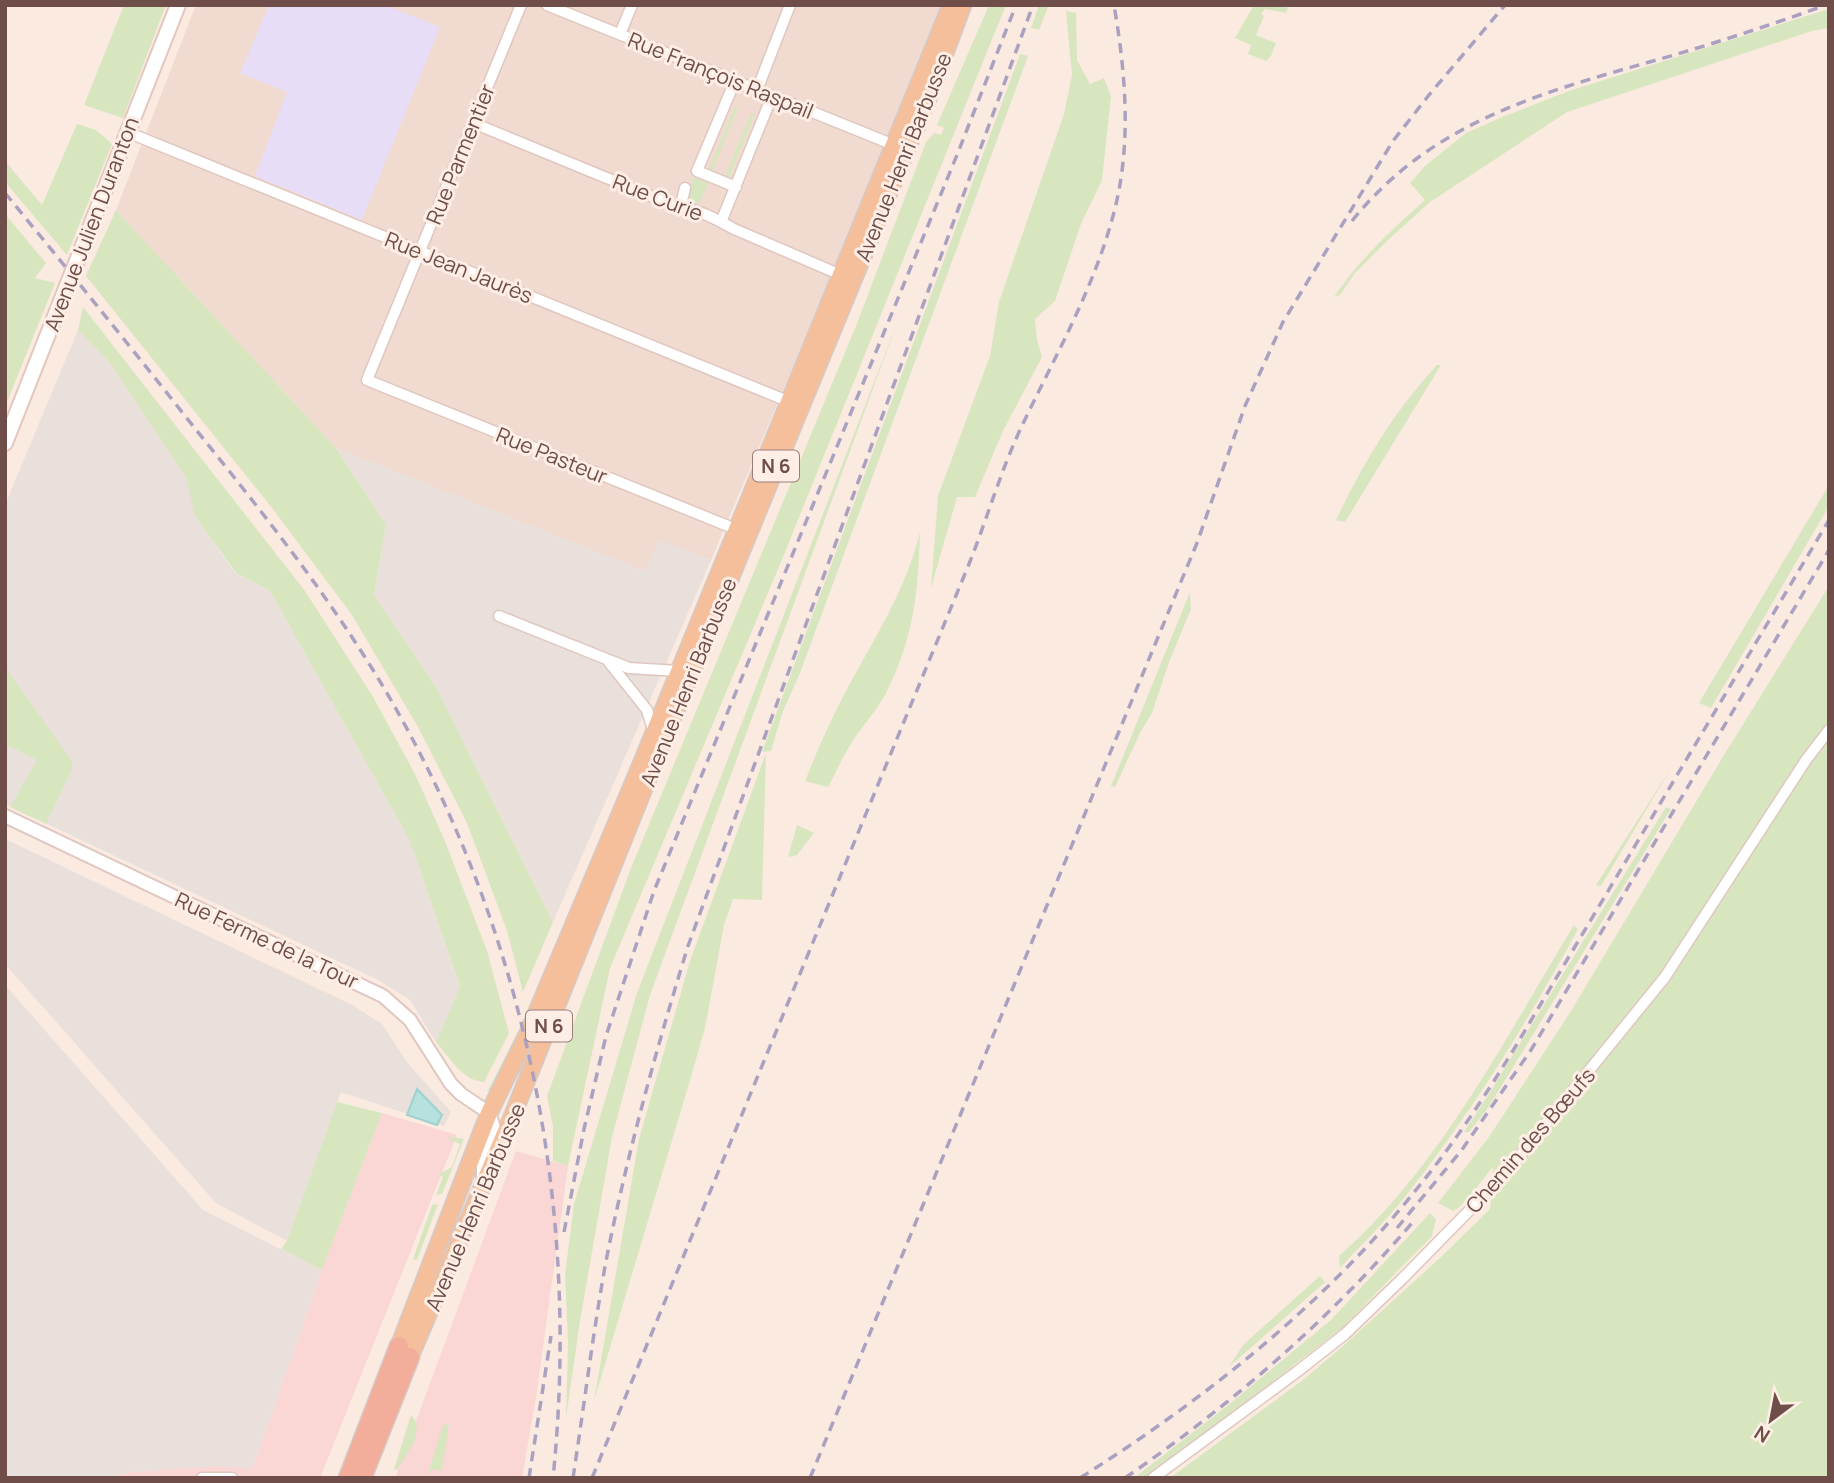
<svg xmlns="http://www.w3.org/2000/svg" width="1834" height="1483" font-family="Manrope,sans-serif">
  <rect width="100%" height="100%" fill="#faeae0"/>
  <!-- residential -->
  <path fill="#f1dacf" d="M 196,5 L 942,5 L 886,148 L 711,560 L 659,540 L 645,571 L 336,448 L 116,210 Z"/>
  <!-- commercial -->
  <path fill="#fad6d4" d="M 382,1113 L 457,1135 L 320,1478 L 115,1478 L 130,1472 L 215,1466 L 253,1468 L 322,1270 Z
    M 516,1151 L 568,1166 L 536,1397 L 522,1478 L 395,1478 Z"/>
  <!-- industrial -->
  <path fill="#e9dfdb" d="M 78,330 L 110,363 L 187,477 L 195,516 L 235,573 L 270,591 L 410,841 L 460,988 L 436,1042 L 410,1000 L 378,980 L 5,804 L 5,505 Z
    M 336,448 L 645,571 L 659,539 L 711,560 L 553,922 L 436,687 L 374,595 L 386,525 Z
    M 5,839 L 352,1005 L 382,1024 L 406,1061 L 451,1112 L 444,1126 L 341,1092 L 287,1241 L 216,1203 L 5,964 Z
    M 5,985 L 203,1210 L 322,1270 L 253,1468 L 215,1466 L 130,1472 L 115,1478 L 5,1478 Z"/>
  <!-- education -->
  <path fill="#e7ddf6" d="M 269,5 L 385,5 L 440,27 L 362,220 L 255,176 L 287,92 L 240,73 Z"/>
  <!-- green -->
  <path fill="#d8e6c0" d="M 124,5 L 166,5 L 123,118 L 84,105 Z
    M 989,5 L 1006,5 L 781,562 L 610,968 L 568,1166 L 553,1161 L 553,1127 L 547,1096 L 631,868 L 856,326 L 926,142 L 934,133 L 941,135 L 944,128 L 937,125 Z
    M 1039,5 L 1049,5 L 1039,30 L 1031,28 Z
    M 1254,5 L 1282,5 L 1288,8 L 1286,13 L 1265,9 L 1261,14 L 1264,16 L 1256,35 L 1276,43 L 1271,56 L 1266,61 L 1248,54 L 1251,45 L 1235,38 Z
    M 1829,9 L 1829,28 L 1812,31 L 1567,112 L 1430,202 L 1388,240 L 1355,273 L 1340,295 L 1334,297 C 1360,259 1391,230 1425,200 L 1410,183 L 1425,166 L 1466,133 L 1500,118 L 1569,91 Z
    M 1066,11 L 1076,13 L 1077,60 L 1090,84 L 1104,78 L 1111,96 L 1102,180 L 1081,224 L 1055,301 L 1035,319 L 1037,340 L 1042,357 L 1003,431 L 975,497 L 957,497 L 931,588 L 938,496 L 990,356 L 999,302 L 1064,114 L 1072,75 Z
    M 1020,54 L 1028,56 L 800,673 L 783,711 L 771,751 L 762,752 Z
    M 735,106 L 738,108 L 712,171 L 709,169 Z
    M 751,113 L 755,114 L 729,177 L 725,176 Z
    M 77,124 L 96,130 L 112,144 L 67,255 L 5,182 L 5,161 L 42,205 Z
    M 693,177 L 708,183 L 699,204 L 686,199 Z
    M 116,210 L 336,448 L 386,525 L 374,595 L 436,687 L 553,922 L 523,992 L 507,931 L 467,823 L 418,727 L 352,615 L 272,508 L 86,276 Z
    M 5,214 L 46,263 L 35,278 L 55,283 L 5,407 Z
    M 83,307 L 305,591 L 372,695 L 415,774 L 445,841 L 487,951 L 509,1033 L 484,1082 C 463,1081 449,1057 436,1042 L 460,987 L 410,841 L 270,591 L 236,573 L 195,516 L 186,477 L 110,363 L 78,330 Z
    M 899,318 L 650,995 L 612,1137 L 580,1321 L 566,1418 L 568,1344 L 565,1275 L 574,1204 L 637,993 Z
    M 1437,365 L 1441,365 L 1345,522 L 1336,520 C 1363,464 1394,411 1437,365 Z
    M 1829,485 L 1829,506 L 1711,708 L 1699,703 Z
    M 920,532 C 918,594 914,638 885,695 C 876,712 861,727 851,744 C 842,757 836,773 828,787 L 805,781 C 817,751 830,721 845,693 C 873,640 906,591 920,532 Z
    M 1829,586 L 1829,1478 L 1170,1478 L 1303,1380 L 1343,1346 L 1441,1257 L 1490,1209 L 1493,1167 C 1482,1179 1466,1205 1453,1211 L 1438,1203 L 1489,1137 L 1571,1011 L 1724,755 Z
    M 1190,592 L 1191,609 L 1169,662 L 1152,713 L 1141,731 L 1115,787 L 1111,786 Z
    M 5,667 L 72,761 L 72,769 L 46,824 L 10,807 L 37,760 L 5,744 Z
    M 766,753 L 762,900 L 733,899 L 724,925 L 705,1028 L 691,1077 L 594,1401 L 639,1139 L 690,961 Z
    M 1671,768 L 1601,886 L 1596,885 Z
    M 1666,807 L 1671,809 L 1488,1108 L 1469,1132 L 1464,1132 L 1487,1097 Z
    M 797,825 L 814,833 L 797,855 L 788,857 Z
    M 1574,925 L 1578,929 C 1528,1021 1473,1111 1408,1193 C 1387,1220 1363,1243 1340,1268 L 1339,1256 C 1441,1166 1504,1040 1574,925 Z
    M 543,976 L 547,978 L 495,1086 L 487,1092 L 527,1014 Z
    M 337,1102 L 382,1113 L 322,1270 L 281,1249 L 287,1241 Z
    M 450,1137 L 464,1139 L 442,1194 L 436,1195 L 443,1177 L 438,1175 L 452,1167 L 460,1144 L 449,1139 Z
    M 438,1204 L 417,1260 L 413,1259 L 432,1205 Z
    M 1430,1213 L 1436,1219 L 1432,1236 L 1342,1328 L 1163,1466 L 1144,1478 L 1134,1478 L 1227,1406 L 1331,1320 Z
    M 1320,1276 L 1325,1282 L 1229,1367 L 1243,1345 Z
    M 411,1415 L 415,1420 L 417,1428 L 414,1443 L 397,1470 L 394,1469 Z
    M 449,1424 L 442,1471 L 432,1469 L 430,1473 L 428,1473 L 443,1425 Z"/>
  <!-- water -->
  <path fill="#b6e1de" stroke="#9dd2ce" stroke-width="2" d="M 417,1089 L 442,1115 L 437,1125 L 407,1115 Z"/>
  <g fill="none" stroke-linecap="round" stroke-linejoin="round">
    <!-- minor casing -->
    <g stroke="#dfc7c0" stroke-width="13">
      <path id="minor" d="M 521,5 L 367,380 L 738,530
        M 547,5 L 894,145 L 897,143
        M 620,34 L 632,5
        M 735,81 L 697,171 L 736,187
        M 757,90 L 790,5
        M 473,123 L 670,204 C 692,207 715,218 734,229 L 841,275
        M 127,132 L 790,402
        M 681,205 L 685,188
        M 721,222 L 772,96
        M 499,616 L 629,668 L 679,671
        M 608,661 L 647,710 L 654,733
        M 202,1478 L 232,1478
        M 1153,1478 L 1298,1371 L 1345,1334 L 1403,1278 L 1505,1174 L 1665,977 L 1806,760 L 1829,730"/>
    </g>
    <!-- tertiary casing -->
    <g stroke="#dfc7c0" stroke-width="16">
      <path id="tertiary" d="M 5,816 L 383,996 L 410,1020 L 451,1084 L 461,1094 L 489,1113 L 494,1128 L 483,1157 L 483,1182"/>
    </g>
    <!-- secondary casing -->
    <g stroke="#e4c6bd" stroke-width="18">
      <path id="secondary" d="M 5,443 L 178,5"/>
    </g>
    <!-- primary casing -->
    <g stroke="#d4cac8" stroke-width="19">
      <path id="primary" d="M 399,1346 L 489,1113 L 528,1033 L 642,762 L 951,5
        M 410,1357 L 512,1117 L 653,766 L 929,96 L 963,5"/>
    </g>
    <!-- trunk casing -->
    <g stroke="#d4cac8" stroke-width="21">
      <path id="trunk" d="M 348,1478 L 399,1346
        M 362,1478 L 410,1357"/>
    </g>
    <!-- minor -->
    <use href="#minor" stroke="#fff" stroke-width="10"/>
    <!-- tertiary -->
    <use href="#tertiary" stroke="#fff" stroke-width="12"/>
    <!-- secondary -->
    <use href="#secondary" stroke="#fff" stroke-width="14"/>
    <!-- primary -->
    <use href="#primary" stroke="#f5bf9c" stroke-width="16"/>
    <!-- trunk -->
    <use href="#trunk" stroke="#f3ae9b" stroke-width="18"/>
    <!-- rail -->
    <path stroke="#aaa1c1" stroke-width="3.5" stroke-dasharray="10 7" stroke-linecap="butt" d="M 5,193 C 70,272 134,351 197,431 C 259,508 321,586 373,670 C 522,912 582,1197 553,1478
      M 1352,221 C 1435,117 1552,90 1674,55 C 1725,40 1776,23 1826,5
      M 1397,1228 L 1461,1151 L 1531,1050 L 1829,550
      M 564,1232 L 584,1129 L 606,1036 L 654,891 L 957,155 L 1016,5
      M 529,1478 L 551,1336
      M 573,1478 C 584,1406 593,1333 606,1261 C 627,1155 656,1050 688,946 L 1033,5
      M 592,1478 L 969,564 C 987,519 1000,473 1020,430 C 1053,360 1093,291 1113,216 C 1132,147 1126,75 1114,5
      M 810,1478 L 1197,543 L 1245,406 L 1283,322 L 1393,141 L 1429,95 L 1505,5
      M 1080,1478 C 1208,1397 1326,1303 1420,1185 C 1455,1142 1485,1096 1514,1049 L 1829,520
      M 1125,1478 C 1231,1405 1328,1321 1412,1223"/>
  </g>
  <g text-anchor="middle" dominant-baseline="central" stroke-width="6" stroke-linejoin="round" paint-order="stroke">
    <!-- shield labels -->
    <g fill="#feeee5" stroke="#9a7e78" stroke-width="2">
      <rect x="753" y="450.5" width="46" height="31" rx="5"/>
      <rect x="526" y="1010.5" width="46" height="31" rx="5"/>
    </g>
    <g font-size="19" font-weight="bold" fill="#6f4e49">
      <text x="776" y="466">N 6</text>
      <text x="549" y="1026">N 6</text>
    </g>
    <!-- street labels -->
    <g font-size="21" fill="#6f4e49" stroke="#feeee5">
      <text transform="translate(721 75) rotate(22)">Rue François Raspail</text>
      <text transform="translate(460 154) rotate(-68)">Rue Parmentier</text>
      <text transform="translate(903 157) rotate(-68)">Avenue Henri Barbusse</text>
      <text transform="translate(658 197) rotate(21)">Rue Curie</text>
      <text transform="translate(91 224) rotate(-69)">Avenue Julien Duranton</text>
      <text transform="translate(459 267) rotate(22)">Rue Jean Jaurès</text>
      <text transform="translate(552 455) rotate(22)">Rue Pasteur</text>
      <text transform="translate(688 682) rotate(-68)">Avenue Henri Barbusse</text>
      <text transform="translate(267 940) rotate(25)">Rue Ferme de la Tour</text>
      <text transform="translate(1530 1140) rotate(-49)">Chemin des Bœufs</text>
      <text transform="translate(475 1207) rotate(-67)">Avenue Henri Barbusse</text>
    </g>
  </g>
  <!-- border -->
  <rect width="1834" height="1483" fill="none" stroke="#6f4e49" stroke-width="14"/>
  <!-- north arrow -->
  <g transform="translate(1771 1420) rotate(212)" stroke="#feeee5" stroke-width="5" paint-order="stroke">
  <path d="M0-5L12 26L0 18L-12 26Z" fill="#6f4e49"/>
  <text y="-10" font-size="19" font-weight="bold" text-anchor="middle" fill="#6f4e49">N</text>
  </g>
</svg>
